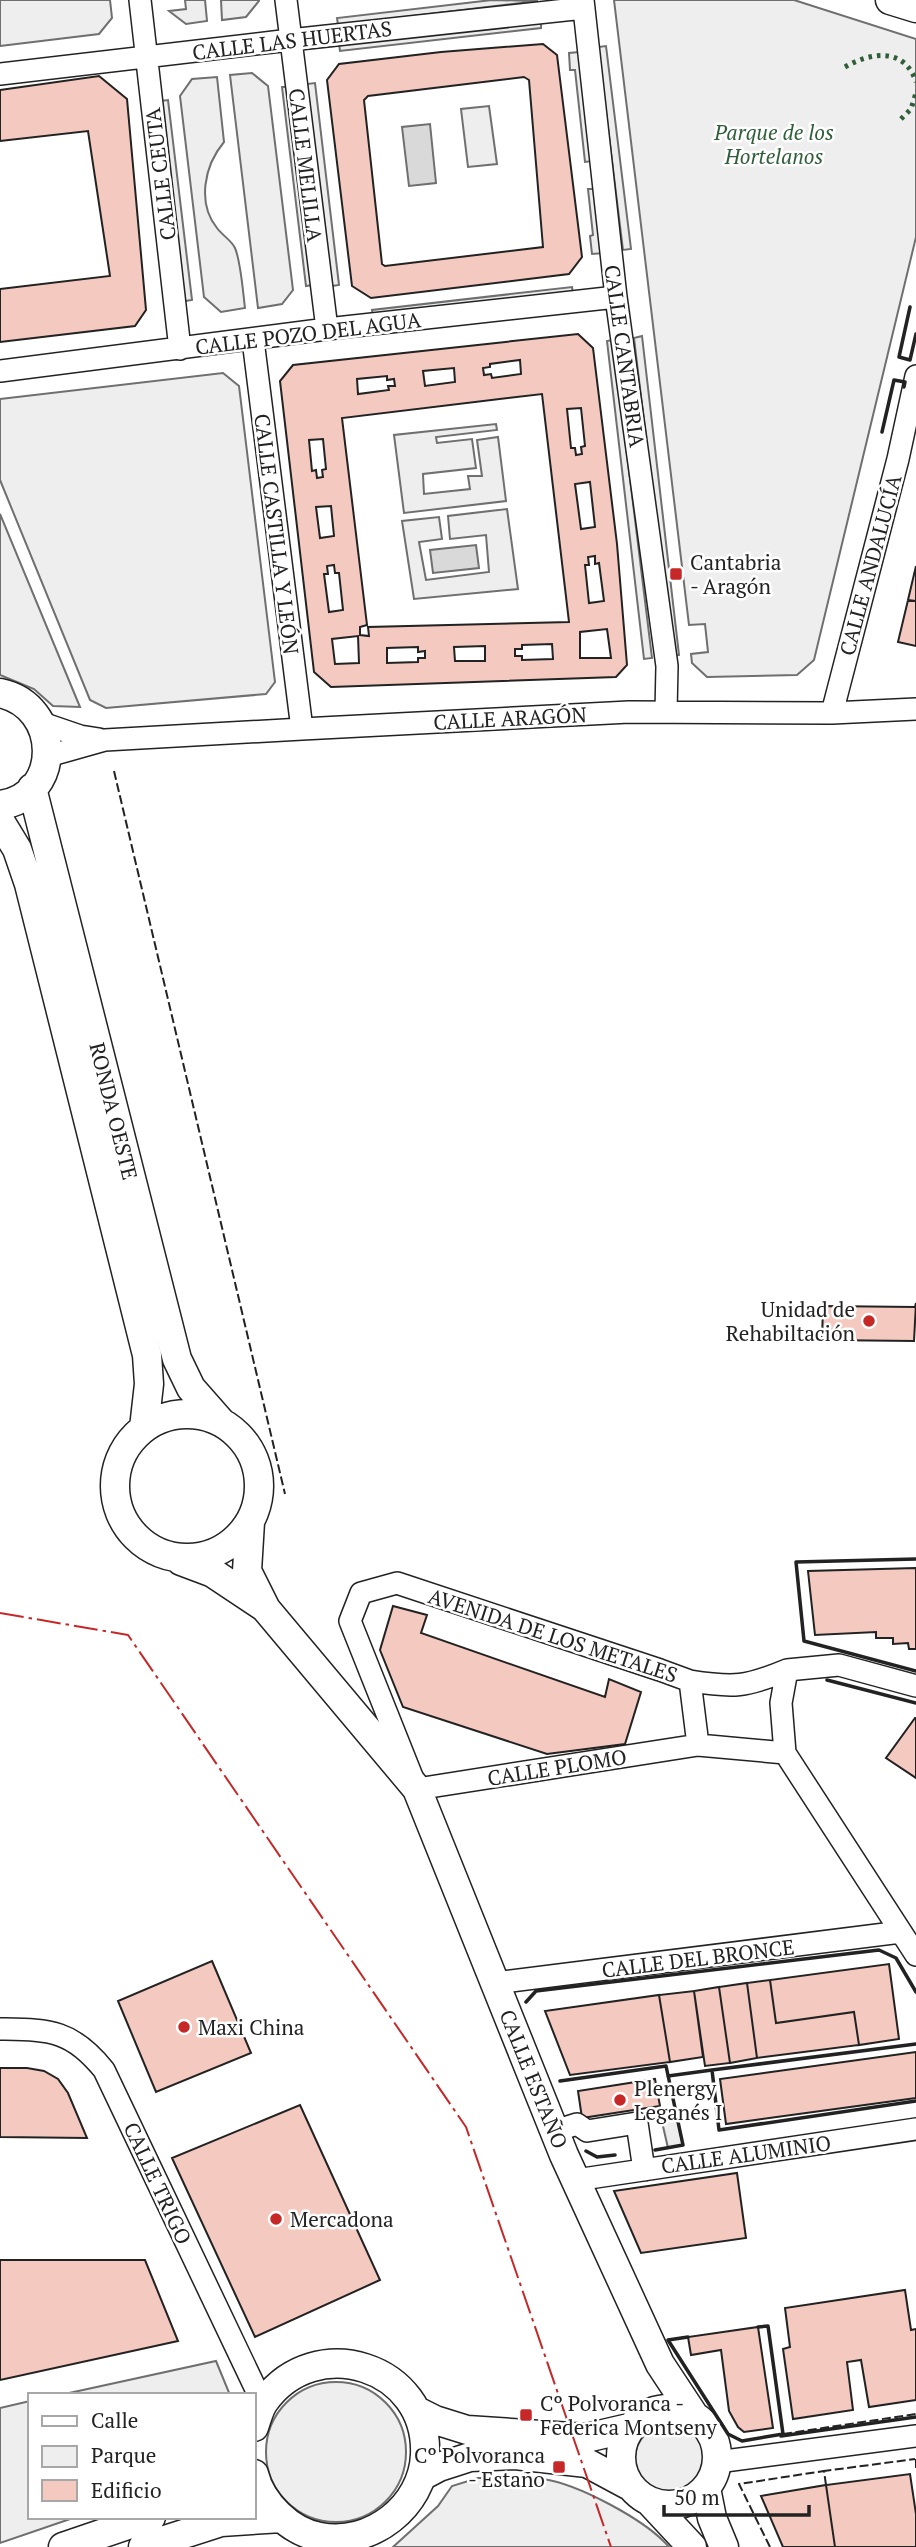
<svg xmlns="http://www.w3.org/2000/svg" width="916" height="2547" font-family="'PT Serif',serif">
  <rect width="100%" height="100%" fill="#fff"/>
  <!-- green -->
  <path fill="#eee" stroke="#6f6f6f" stroke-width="2" d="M 0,0 L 110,0 L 112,18 L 99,34 L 0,46 Z
    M 185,0 L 205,0 L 207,21 L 186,24 L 169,11 L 186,9 Z
    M 221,0 L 259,0 L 259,1 L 246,17 L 222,20 Z
    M 614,0 L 794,0 L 916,39 L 916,237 L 814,660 L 797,675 L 707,677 L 692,663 L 691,654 L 708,652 L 705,624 L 689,625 Z
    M 252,73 L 268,86 L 293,290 L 282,304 L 258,308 L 230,75 Z
    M 217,77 L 224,142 C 204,166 197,203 217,228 C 222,235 232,241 235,248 C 241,262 243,293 245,308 L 221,312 L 204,297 L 180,96 L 192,79 Z
    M 489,106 L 497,164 L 468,167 L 461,109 Z
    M 223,373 L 239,386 L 275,682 L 266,694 L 106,708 L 90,700 L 0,480 L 0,399 Z
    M 496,424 L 497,430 L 436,437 L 437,443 L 472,439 L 476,468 L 423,474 L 424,494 L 470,489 L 468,476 L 482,476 L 477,440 L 498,437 L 506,501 L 404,513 L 394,435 Z
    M 507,509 L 518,589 L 414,599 L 402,521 L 439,517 L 442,539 L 419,542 L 426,580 L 489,572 L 486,535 L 450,539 L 448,516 Z
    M 0,514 L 80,707 L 53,706 L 34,689 L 0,675 Z
    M 216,2361 L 230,2395 L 60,2395 Z
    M266 2452a70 70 0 1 1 140 0a70 70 0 1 1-140 0Z
    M 30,2401 L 30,2517 L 76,2517 L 0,2543 L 0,2408 Z
    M635 2459a35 35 0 1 1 70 0a35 35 0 1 1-70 0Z
    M 478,2478 C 499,2478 522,2476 543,2479 C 578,2484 646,2520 669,2547 L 393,2547 L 438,2506 L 452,2486 Z"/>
  <!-- parking -->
  <path fill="#ededed" stroke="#6f6f6f" stroke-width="2" d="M 492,0 L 538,1 L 338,25 L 337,18 Z
    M 541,20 L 541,28 L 340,51 L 339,44 Z
    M 606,46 L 631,249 L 623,250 L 598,47 Z
    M 579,52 L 593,161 L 585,162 L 575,70 L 570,70 L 569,53 Z
    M 315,83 L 339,285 L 332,286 L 307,84 Z
    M 282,87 L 289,87 L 313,285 L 306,286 Z
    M 168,100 L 192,300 L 185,301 L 160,101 Z
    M 588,189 L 596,189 L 604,253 L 592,254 L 590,236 L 593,235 Z
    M 572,287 L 573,294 L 373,317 L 372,310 Z
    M 642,336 L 679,655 L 672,656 L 634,338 Z
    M 613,340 L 652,658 L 644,659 L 607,341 Z
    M 675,2110 L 683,2145 L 668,2148 L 660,2113 Z"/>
  <!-- water -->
  <path fill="#d9d9d9" stroke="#6f6f6f" stroke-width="2" d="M 430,124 L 436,183 L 409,186 L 402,127 Z
    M 476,545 L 479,568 L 433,573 L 430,550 Z"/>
  <!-- building -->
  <path fill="#f3c9c0" stroke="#222" stroke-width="2" fill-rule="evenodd" d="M 543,44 L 557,55 L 582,257 L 569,274 L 371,298 L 352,286 L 327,80 L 339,64 L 441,52 ZM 524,77 L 529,80 L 543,247 L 385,266 L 382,264 L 364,100 L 368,96 Z
    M 99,76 L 127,99 L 146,310 L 135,326 L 0,342 L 0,289 L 110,276 L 88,131 L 0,141 L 0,90 Z
    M 578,334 L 593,348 L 617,544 L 627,665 L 616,677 L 331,687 L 314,672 L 280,381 L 293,365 ZM 520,360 L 521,374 L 492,378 L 491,374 L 484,375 L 483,368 L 490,367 L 490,364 ZM 454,368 L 455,382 L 425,386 L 423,371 ZM 387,376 L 387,380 L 394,379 L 395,386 L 388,386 L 389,390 L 358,394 L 357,379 ZM 542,394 L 569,622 L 368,627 L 369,636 L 360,635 L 360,627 L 367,625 L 342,418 ZM 581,408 L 585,446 L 581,447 L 582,454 L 576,455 L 575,448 L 571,448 L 567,409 ZM 323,439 L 326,469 L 322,470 L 323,477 L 317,478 L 316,470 L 312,471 L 309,440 ZM 590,482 L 595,527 L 581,529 L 575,484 ZM 331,506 L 334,536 L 320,538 L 316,507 ZM 595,556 L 595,564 L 599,563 L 604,601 L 589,603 L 585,565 L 589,565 L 588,557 ZM 334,565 L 335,573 L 339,573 L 343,610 L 329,612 L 324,574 L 328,574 L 327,566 ZM 607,629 L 611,658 L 580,658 L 580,632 ZM 358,636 L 359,663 L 335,664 L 332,639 ZM 552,644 L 553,659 L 522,660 L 522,656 L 515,656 L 515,649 L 522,649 L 522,645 ZM 485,646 L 485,661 L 455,661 L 454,647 ZM 418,647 L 418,652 L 425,651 L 425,658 L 418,658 L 418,662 L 387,663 L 387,648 Z
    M 916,566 L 916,601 L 908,600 Z
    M 908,600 L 916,601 L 916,646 L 898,642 Z
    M 916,1303 L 914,1341 L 822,1340 L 823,1306 L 915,1307 Z
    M 916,1568 L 916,1649 L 909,1649 L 908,1643 L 893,1644 L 893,1638 L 876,1638 L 876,1632 L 815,1635 L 808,1571 Z
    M 393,1606 L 427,1615 L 421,1633 L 605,1697 L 609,1679 L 641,1692 L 625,1744 L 547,1754 L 403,1707 L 380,1650 Z
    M 915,1718 L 916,1718 L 916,1778 L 886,1758 Z
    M 212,1961 L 251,2053 L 156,2092 L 118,2001 Z
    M 889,1964 L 899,2039 L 859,2045 L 854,2012 L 776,2023 L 770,1980 Z
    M 770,1980 L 776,2023 L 854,2012 L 859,2045 L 757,2058 L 747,1983 Z
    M 747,1983 L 757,2058 L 730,2063 L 719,1987 Z
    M 719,1987 L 730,2063 L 705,2066 L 694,1991 Z
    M 694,1991 L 703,2057 L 670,2062 L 659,1995 Z
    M 659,1995 L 670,2062 L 570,2075 L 545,2011 Z
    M 916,2052 L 916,2098 L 726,2124 L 720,2079 Z
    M 0,2068 L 27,2068 L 44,2071 L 58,2079 L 68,2093 L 87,2138 L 0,2137 Z
    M 655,2079 L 660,2106 L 582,2118 L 578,2091 Z
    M 300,2105 L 380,2280 L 255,2337 L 172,2158 Z
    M 737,2173 L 746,2238 L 641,2253 L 614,2191 Z
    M 0,2260 L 145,2260 L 178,2341 L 0,2380 Z
    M 905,2290 L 911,2330 L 916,2329 L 916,2400 L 869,2407 L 861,2360 L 847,2362 L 853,2410 L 793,2419 L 783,2349 L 790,2347 L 785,2308 Z
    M 758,2327 L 773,2428 L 744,2432 L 738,2427 L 729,2411 L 721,2350 L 691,2355 L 688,2337 Z
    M 910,2474 L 916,2514 L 916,2547 L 835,2547 L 826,2485 Z
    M 826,2485 L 835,2547 L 783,2547 L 761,2496 Z"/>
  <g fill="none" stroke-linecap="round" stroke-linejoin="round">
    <!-- minor casing -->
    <g stroke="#222" stroke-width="24">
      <path id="minor" d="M 140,0 L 180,349
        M 286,0 L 327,329
        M 583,0 L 616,297 L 667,666 L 666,712
        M 0,74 L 290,40 L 584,8
        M 253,340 L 302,729
        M 0,371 L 327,329 L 616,297
        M 832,713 L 898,459 L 916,376
        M 42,723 L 80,736 L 99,739
        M 48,756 L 105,740 L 302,729 L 629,712 L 832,713 L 916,709
        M 690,1681 C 734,1688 746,1687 787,1670
        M 698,1745 L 690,1681 L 660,1670 L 397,1583 L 361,1593 L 350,1621 L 417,1789 L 698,1745 L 785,1753 L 916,1955
        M 785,1753 L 781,1703 L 787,1670 L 839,1665 L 916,1686
        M 495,1983 L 901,1932
        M 0,2029 C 49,2030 71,2029 104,2070 L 263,2404
        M 555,2131 L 577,2124 L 587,2131 L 637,2123 L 644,2170
        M 576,2180 L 916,2129
        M 717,2462 L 916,2436"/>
    </g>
    <!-- major casing -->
    <g stroke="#222" stroke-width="31">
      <path id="major" d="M 890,0 L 916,8
        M 0,693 C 62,706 63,797 0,805
        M 32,788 L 177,1359 L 191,1388 L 220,1421
        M 0,821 L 17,849 L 29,884 L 147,1355 L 149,1384 L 144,1428
        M115 1486a72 72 0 1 1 144 0a72 72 0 1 1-144 0Z
        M 250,1522 L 247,1571 L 266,1609 L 417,1789 L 564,2155 L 660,2364 L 693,2414
        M 181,1561 L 213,1573 L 264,1607
        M621 2457a48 48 0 1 1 96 0a48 48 0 1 1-96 0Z
        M 417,2411 L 435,2420 L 467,2430 L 586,2438 L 629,2428
        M 254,2427 C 257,2419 259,2409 264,2402 C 315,2330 429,2366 425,2455 C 423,2506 371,2547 320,2537 C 290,2532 261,2503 254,2474
        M 422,2476 L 439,2467 L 470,2457 L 515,2455 L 587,2463 L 628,2485
        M 706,2488 L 712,2518 L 724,2547
        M 651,2503 L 692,2547
        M 63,2547 L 151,2517
        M 143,2547 L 221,2522 L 282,2518"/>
    </g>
    <!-- minor -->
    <use href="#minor" stroke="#fff" stroke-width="21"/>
    <!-- major -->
    <use href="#major" stroke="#fff" stroke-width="28"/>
    <!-- hedge -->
    <path stroke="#2f5e38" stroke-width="5" stroke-dasharray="3.5 5" stroke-linecap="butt" d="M 845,67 C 871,52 905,47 916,82
      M 901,119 L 911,109 L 916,93"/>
    <!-- fence -->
    <path stroke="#222" stroke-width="2" stroke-dasharray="9 3.5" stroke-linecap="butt" d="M 114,771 L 285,1494
      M 783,2434 L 916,2414
      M 916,2459 L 916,2470
      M 826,2485 L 824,2471 L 915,2459
      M 770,2547 L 739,2484 L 824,2471"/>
    <!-- wall -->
    <path stroke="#222" stroke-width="3.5" d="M 910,307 L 899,357 L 910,360 L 916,334
      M 882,432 L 894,380 L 905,382 L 904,387
      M 916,1559 L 796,1562 L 804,1641 L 916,1671
      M 827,1680 L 916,1703
      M 526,2002 L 536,1991 L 879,1950 L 896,1958 L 916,1992
      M 712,2070 L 916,2044
      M 668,2076 L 712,2070 L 719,2130 L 916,2101
      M 560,2081 L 666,2066 L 683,2145 L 655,2150
      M 586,2151 L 597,2157 L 615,2155
      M 688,2337 L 668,2340 L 728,2434 L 742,2441 L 783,2434 L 768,2326 L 758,2327
      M 781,2436 L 916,2417"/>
    <!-- power -->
    <path stroke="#c62828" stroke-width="2" stroke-dasharray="24 5 3.5 5" stroke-linecap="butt" d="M 0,1613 L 128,1635 L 466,2127 L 611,2547"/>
  </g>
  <!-- markers -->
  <g fill="#c62828" stroke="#fff" stroke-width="2.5">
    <rect x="669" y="567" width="14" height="14" rx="3.5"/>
    <circle cx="869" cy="1321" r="7"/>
    <circle cx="184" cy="2027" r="7"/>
    <circle cx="620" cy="2100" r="7"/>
    <circle cx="276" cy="2219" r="7"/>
    <rect x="519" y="2408" width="14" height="14" rx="3.5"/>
    <rect x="552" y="2460" width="14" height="14" rx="3.5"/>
  </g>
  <g text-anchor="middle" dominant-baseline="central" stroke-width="5" stroke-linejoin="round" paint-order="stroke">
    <!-- street labels -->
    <g font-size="21" fill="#222" stroke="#fff">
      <text transform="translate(292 40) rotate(-7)">CALLE LAS HUERTAS</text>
      <text transform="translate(306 165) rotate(83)">CALLE MELILLA</text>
      <text transform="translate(160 174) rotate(-97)">CALLE CEUTA</text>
      <text transform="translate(308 333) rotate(-7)">CALLE POZO DEL AGUA</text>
      <text transform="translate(625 356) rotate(82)">CALLE CANTABRIA</text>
      <text transform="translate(277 534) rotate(83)">CALLE CASTILLA Y LEÓN</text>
      <text transform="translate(870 565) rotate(-75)">CALLE ANDALUCÍA</text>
      <text transform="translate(510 718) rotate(-3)">CALLE ARAGÓN</text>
      <text transform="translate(114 1111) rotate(76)">RONDA OESTE</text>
      <text transform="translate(553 1635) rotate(18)">AVENIDA DE LOS METALES</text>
      <text transform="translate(557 1767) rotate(-9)">CALLE PLOMO</text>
      <text transform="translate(698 1958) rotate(-7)">CALLE DEL BRONCE</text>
      <text transform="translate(534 2079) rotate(68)">CALLE ESTAÑO</text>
      <text transform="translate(746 2154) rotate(-8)">CALLE ALUMINIO</text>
      <text transform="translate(158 2183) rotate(65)">CALLE TRIGO</text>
    </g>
    <!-- park labels -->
    <g font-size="21" font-style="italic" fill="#2f5e38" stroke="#fff">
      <text x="774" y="132">Parque de los<tspan x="774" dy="24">Hortelanos</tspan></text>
    </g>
    <!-- poi labels -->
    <g font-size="21" fill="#222" stroke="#fff" text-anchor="start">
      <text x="690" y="562">Cantabria<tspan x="690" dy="24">- Aragón</tspan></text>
      <text x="855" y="1309" text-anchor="end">Unidad de<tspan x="855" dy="24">Rehabiltación</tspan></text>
      <text x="198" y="2027">Maxi China</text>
      <text x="634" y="2088">Plenergy<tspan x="634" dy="24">Leganés I</tspan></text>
      <text x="290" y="2219">Mercadona</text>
      <text x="540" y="2403">Cº Polvoranca -<tspan x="540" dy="24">Federica Montseny</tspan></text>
      <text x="545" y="2455" text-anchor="end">Cº Polvoranca<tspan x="545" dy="24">- Estaño</tspan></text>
    </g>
  </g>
  <!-- legend -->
  <rect x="28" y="2393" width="228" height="126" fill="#ffffff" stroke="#a7a7a7" stroke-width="2"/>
  <rect x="42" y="2416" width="35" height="10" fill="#ffffff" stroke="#a7a7a7" stroke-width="2"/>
  <text x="91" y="2428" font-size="21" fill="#222222">Calle</text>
  <rect x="42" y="2446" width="35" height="21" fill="#eeeeee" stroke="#a7a7a7" stroke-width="2"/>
  <text x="91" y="2463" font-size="21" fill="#222222">Parque</text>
  <rect x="42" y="2480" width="35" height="21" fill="#f3c9c0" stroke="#a7a7a7" stroke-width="2"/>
  <text x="91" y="2498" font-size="21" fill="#222222">Edificio</text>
  <!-- scale -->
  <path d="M664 2505v10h145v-10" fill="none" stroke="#222222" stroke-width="3.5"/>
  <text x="674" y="2505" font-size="21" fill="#222222" stroke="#ffffff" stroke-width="5" paint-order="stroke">50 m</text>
</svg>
